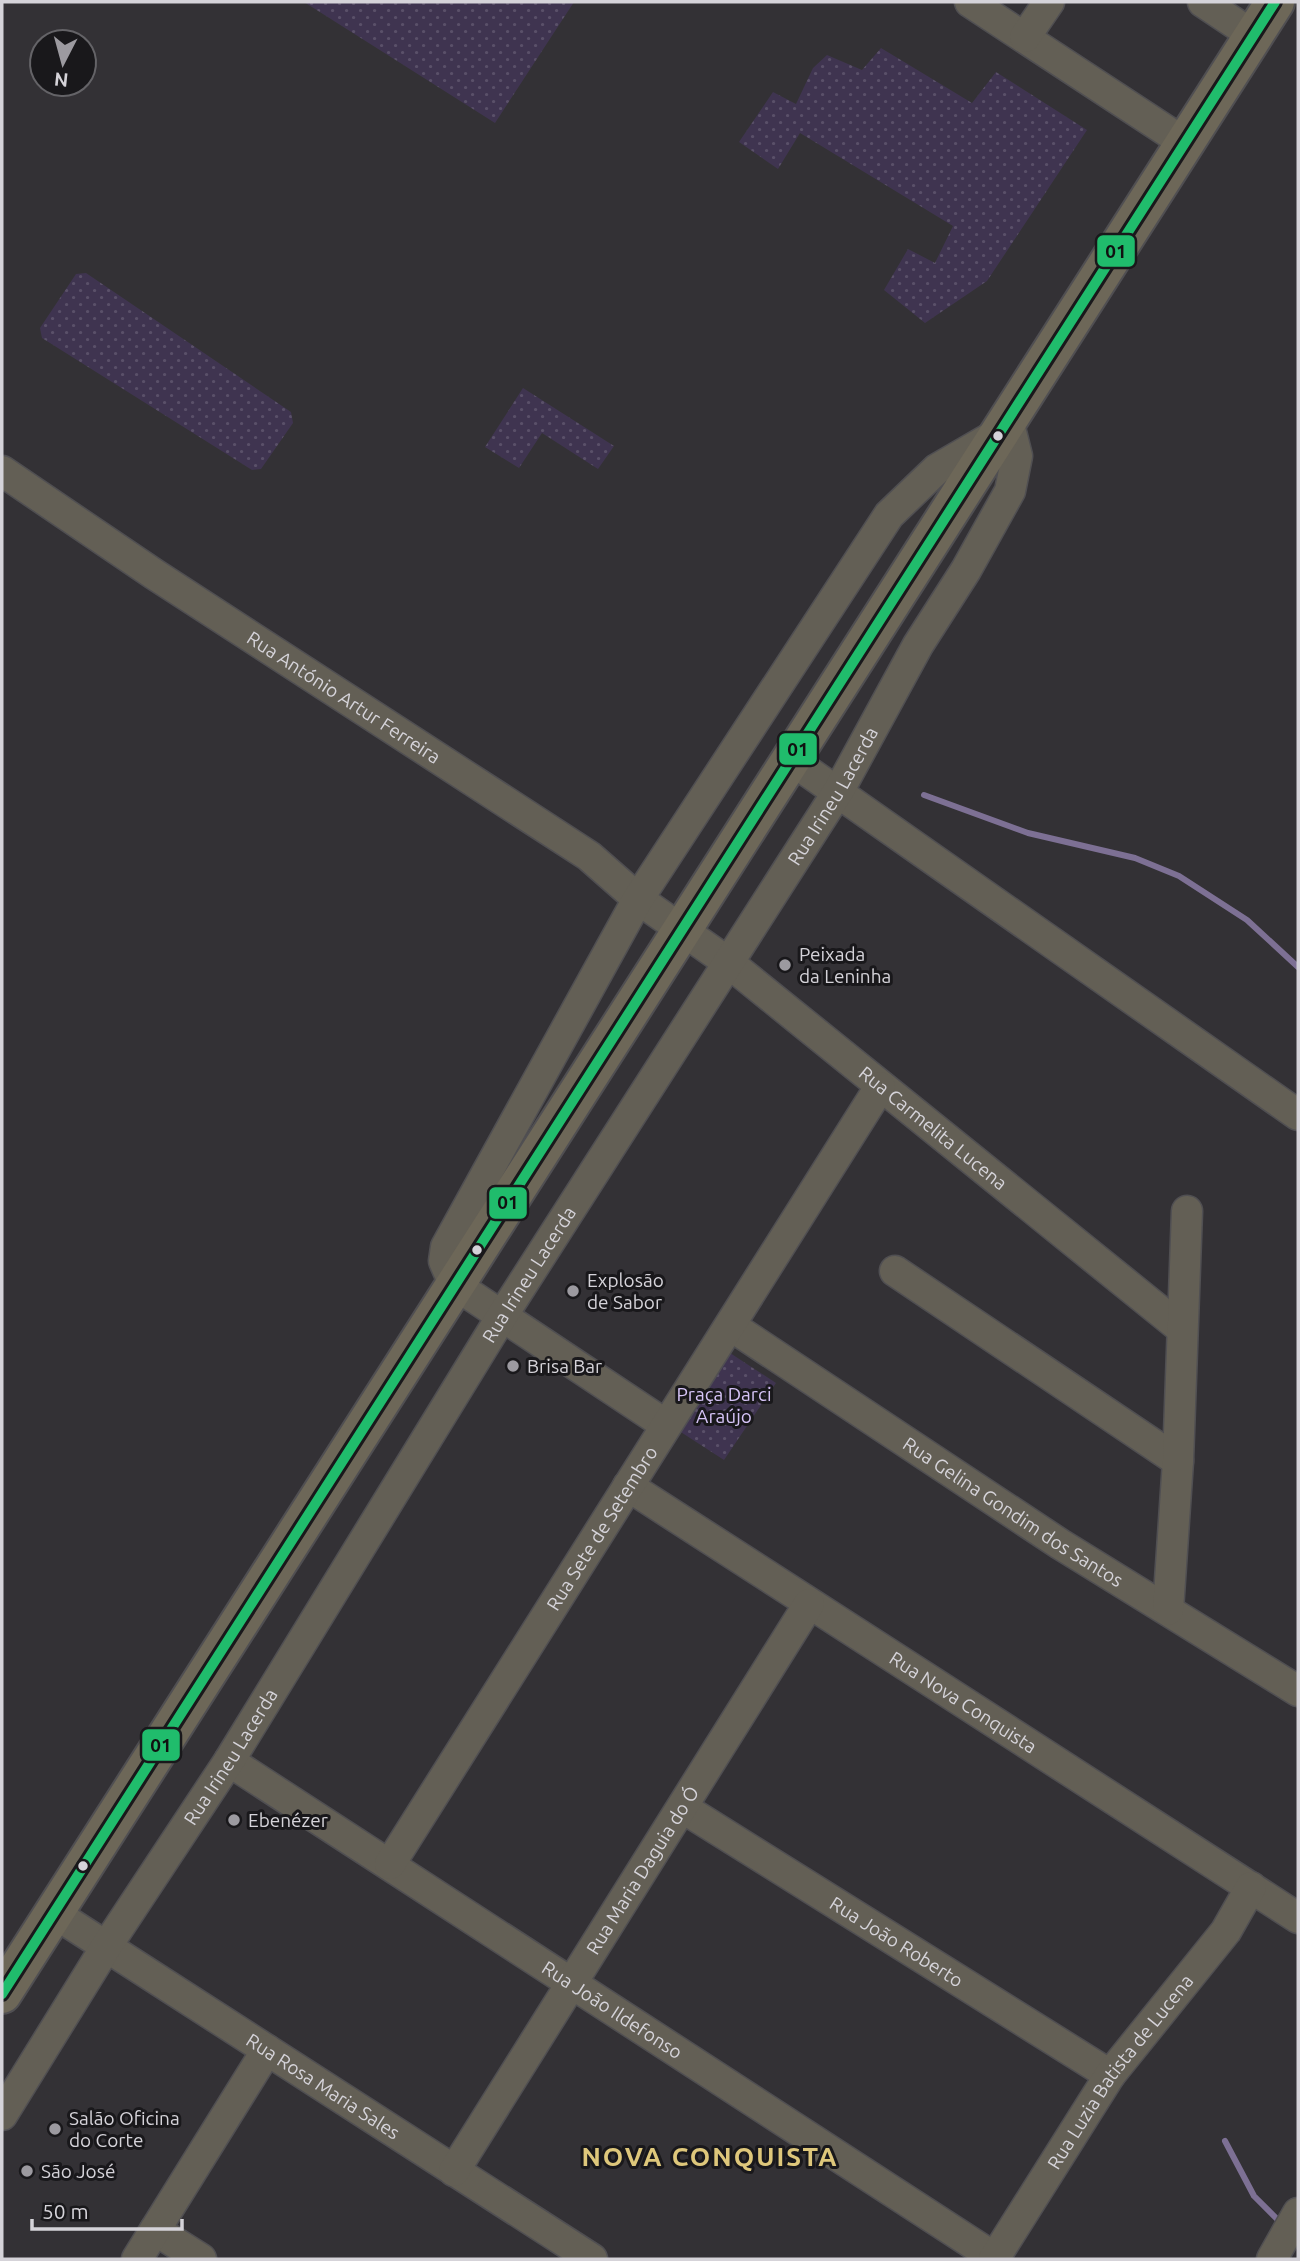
<svg xmlns="http://www.w3.org/2000/svg" width="1300" height="2261" font-family="Ubuntu,sans-serif">
  <defs>
    <pattern id="park-dots" width="8" height="8" patternUnits="userSpaceOnUse" patternTransform="scale(1.75)"><rect width="8" height="8" fill="#3f3450"/><path d="M2 2h.1M6 6h.1" fill="none" stroke="#5a5069" stroke-width="1.8" stroke-linecap="round"/></pattern>
  </defs>
  <rect width="100%" height="100%" fill="#333135"/>
  <!-- park -->
  <path fill="url(#park-dots)" d="M 304,2 L 574,2 L 495,123 Z
    M 881,48 L 972,103 L 996,72 L 1087,130 L 987,281 L 925,323 L 884,290 L 908,249 L 935,263 L 953,226 L 800,133 L 778,169 L 739,142 L 773,92 L 796,104 L 813,68 L 827,55 L 862,70 Z
    M 86,273 L 291,412 L 293,423 L 261,469 L 252,470 L 42,338 L 40,328 L 76,274 Z
    M 523,388 L 614,446 L 598,469 L 542,433 L 519,468 L 485,447 Z
    M 724,1349 L 776,1383 L 724,1460 L 673,1427 Z"/>
  <g fill="none" stroke-linecap="round" stroke-linejoin="round">
    <!-- stream -->
    <path stroke="#7d7094" stroke-width="6" d="M 924,795 L 1028,833 L 1135,858 L 1179,876 L 1247,920 L 1298,967
      M 1225,2141 L 1254,2196 L 1283,2225"/>
    <!-- minor casing -->
    <g stroke="#504f52" stroke-width="33">
      <g id="minor">
        <path d="M 970,2 L 1185,143"/>
        <path d="M 1203,2 L 1254,36"/>
        <path d="M 1025,37 L 1049,2"/>
        <path id="s1" d="M 2,471 L 154,574 L 589,856 L 638,899 L 729,963 L 1182,1329"/>
        <path d="M 790,759 L 1298,1115"/>
        <path d="M 895,1271 L 1178,1461"/>
        <path id="s2" d="M 731,1326 L 1060,1544 L 1298,1691"/>
        <path d="M 666,1425 L 454,1284 L 444,1261 L 446,1247 L 638,899 L 889,515 L 937,469 L 999,433"/>
        <path id="s3" d="M 628,1486 L 1298,1918"/>
        <path d="M 1168,1610 L 1178,1461 L 1187,1211"/>
        <path id="s4" d="M 229,1761 L 995,2258"/>
        <path id="s5" d="M 683,1808 L 1110,2075"/>
        <path id="s6" d="M 390,1864 L 880,1087"/>
        <path id="s7" d="M 54,1913 L 592,2259"/>
        <path id="s8" d="M 2,2115 L 106,1947 L 229,1761 L 502,1316 L 839,790 L 918,645 L 966,570 L 1010,491 L 1017,456 L 1008,420"/>
        <path id="s9" d="M 454,2171 L 809,1604"/>
        <path d="M 155,2230 L 201,2259"/>
        <path d="M 137,2259 L 267,2050"/>
        <path id="s10" d="M 994,2259 L 1110,2075 L 1226,1931 L 1251,1887"/>
        <path d="M 1272,2259 L 1298,2213"/>
      </g>
    </g>
    <!-- major casing -->
    <g stroke="#504f52" stroke-width="42">
      <path id="major" d="M 2,1994 L 1275,2"/>
    </g>
    <!-- minor -->
    <use href="#minor" stroke="#635f55" stroke-width="30"/>
    <!-- major -->
    <use href="#major" stroke="#6d6758" stroke-width="38"/>
    <!-- bus-1 casing -->
    <g stroke="#19181b" stroke-width="16">
      <path id="bus-1" d="M 2,1994 L 1275,2"/>
    </g>
    <!-- bus-1 -->
    <use href="#bus-1" stroke="#20bc6c" stroke-width="10"/>
  </g>
  <!-- markers -->
  <g fill="#d5d3d9" stroke="#19181b" stroke-width="2.5">
    <circle cx="998" cy="436" r="6"/>
    <circle cx="477" cy="1250" r="6"/>
    <circle cx="83" cy="1866" r="6"/>
  </g>
  <g fill="#9c9aa0" stroke="#19181b" stroke-width="2.5">
    <circle cx="785" cy="965" r="7"/>
    <circle cx="573" cy="1291" r="7"/>
    <circle cx="513" cy="1366" r="7"/>
    <circle cx="234" cy="1820" r="7"/>
    <circle cx="55" cy="2129" r="7"/>
    <circle cx="27" cy="2171" r="7"/>
  </g>
  <g text-anchor="middle" dominant-baseline="central" stroke-width="6" stroke-linejoin="round" paint-order="stroke">
    <!-- street labels -->
    <g font-size="19" fill="#d5d3d9" stroke="#19181b">
      <text stroke="none"><textPath href="#s1" startOffset="410">Rua António Artur Ferreira</textPath></text>
      <text stroke="none"><textPath href="#s8" startOffset="1559">Rua Irineu Lacerda</textPath></text>
      <text stroke="none"><textPath href="#s1" startOffset="1141">Rua Carmelita Lucena</textPath></text>
      <text stroke="none"><textPath href="#s8" startOffset="992">Rua Irineu Lacerda</textPath></text>
      <text stroke="none"><textPath href="#s2" startOffset="338">Rua Gelina Gondim dos Santos</textPath></text>
      <text stroke="none"><textPath href="#s6" startOffset="397">Rua Sete de Setembro</textPath></text>
      <text stroke="none"><textPath href="#s3" startOffset="399">Rua Nova Conquista</textPath></text>
      <text stroke="none"><textPath href="#s8" startOffset="425">Rua Irineu Lacerda</textPath></text>
      <text stroke="none"><textPath href="#s9" startOffset="355">Rua Maria Daguia do Ó</textPath></text>
      <text stroke="none"><textPath href="#s5" startOffset="252">Rua João Roberto</textPath></text>
      <text stroke="none"><textPath href="#s4" startOffset="457">Rua João Ildefonso</textPath></text>
      <text stroke="none"><textPath href="#s10" startOffset="226">Rua Luzia Batista de Lucena</textPath></text>
      <text stroke="none"><textPath href="#s7" startOffset="320">Rua Rosa Maria Sales</textPath></text>
    </g>
    <!-- poi labels -->
    <g font-size="19" fill="#d5d3d9" stroke="#19181b" text-anchor="start">
      <text x="799" y="954">Peixada<tspan x="799" dy="22">da Leninha</tspan></text>
      <text x="587" y="1280">Explosão<tspan x="587" dy="22">de Sabor</tspan></text>
      <text x="527" y="1366">Brisa Bar</text>
      <text x="248" y="1820">Ebenézer</text>
      <text x="69" y="2118">Salão Oficina<tspan x="69" dy="22">do Corte</tspan></text>
      <text x="41" y="2171">São José</text>
    </g>
    <!-- park labels -->
    <g font-size="19" fill="#d6c4f7" stroke="#19181b">
      <text x="724" y="1394">Praça Darci<tspan x="724" dy="22">Araújo</tspan></text>
    </g>
    <!-- district labels -->
    <g font-size="26" font-weight="bold" letter-spacing="2" fill="#dec77b" stroke="#19181b">
      <text x="710" y="2156">NOVA CONQUISTA</text>
    </g>
  </g>
  <g stroke="#19181b" stroke-width="2.5">
    <rect x="1096" y="234" width="40" height="34" rx="7" fill="#20bc6c"/>
    <rect x="778" y="732" width="40" height="34" rx="7" fill="#20bc6c"/>
    <rect x="488" y="1186" width="40" height="34" rx="7" fill="#20bc6c"/>
    <rect x="141" y="1728" width="40" height="34" rx="7" fill="#20bc6c"/>
  </g>
  <g font-size="19" text-anchor="middle" font-weight="bold" fill="#111">
    <text x="1116" y="258">01</text>
    <text x="798" y="756">01</text>
    <text x="508" y="1209">01</text>
    <text x="161" y="1752">01</text>
  </g>
  <!-- border -->
  <rect width="1300" height="2261" fill="none" stroke="#d5d3d9" stroke-width="7"/>
  <!-- north arrow -->
  <g transform="translate(63 63) rotate(186)"><circle r="33" fill="#19181b" stroke="#646367" stroke-width="2"/>
  <path d="M0-5L12 26L0 18L-12 26Z" fill="#9c9aa0"/>
  <text y="-10" font-size="19" font-weight="bold" text-anchor="middle" fill="#d5d3d9">N</text>
  </g>
  <!-- scale -->
  <path d="M32 2219v10h150v-10" fill="none" stroke="#d5d3d9" stroke-width="3.5"/>
  <text x="42" y="2219" font-size="21" fill="#d5d3d9" stroke="#19181b" stroke-width="5" paint-order="stroke">50 m</text>
</svg>
